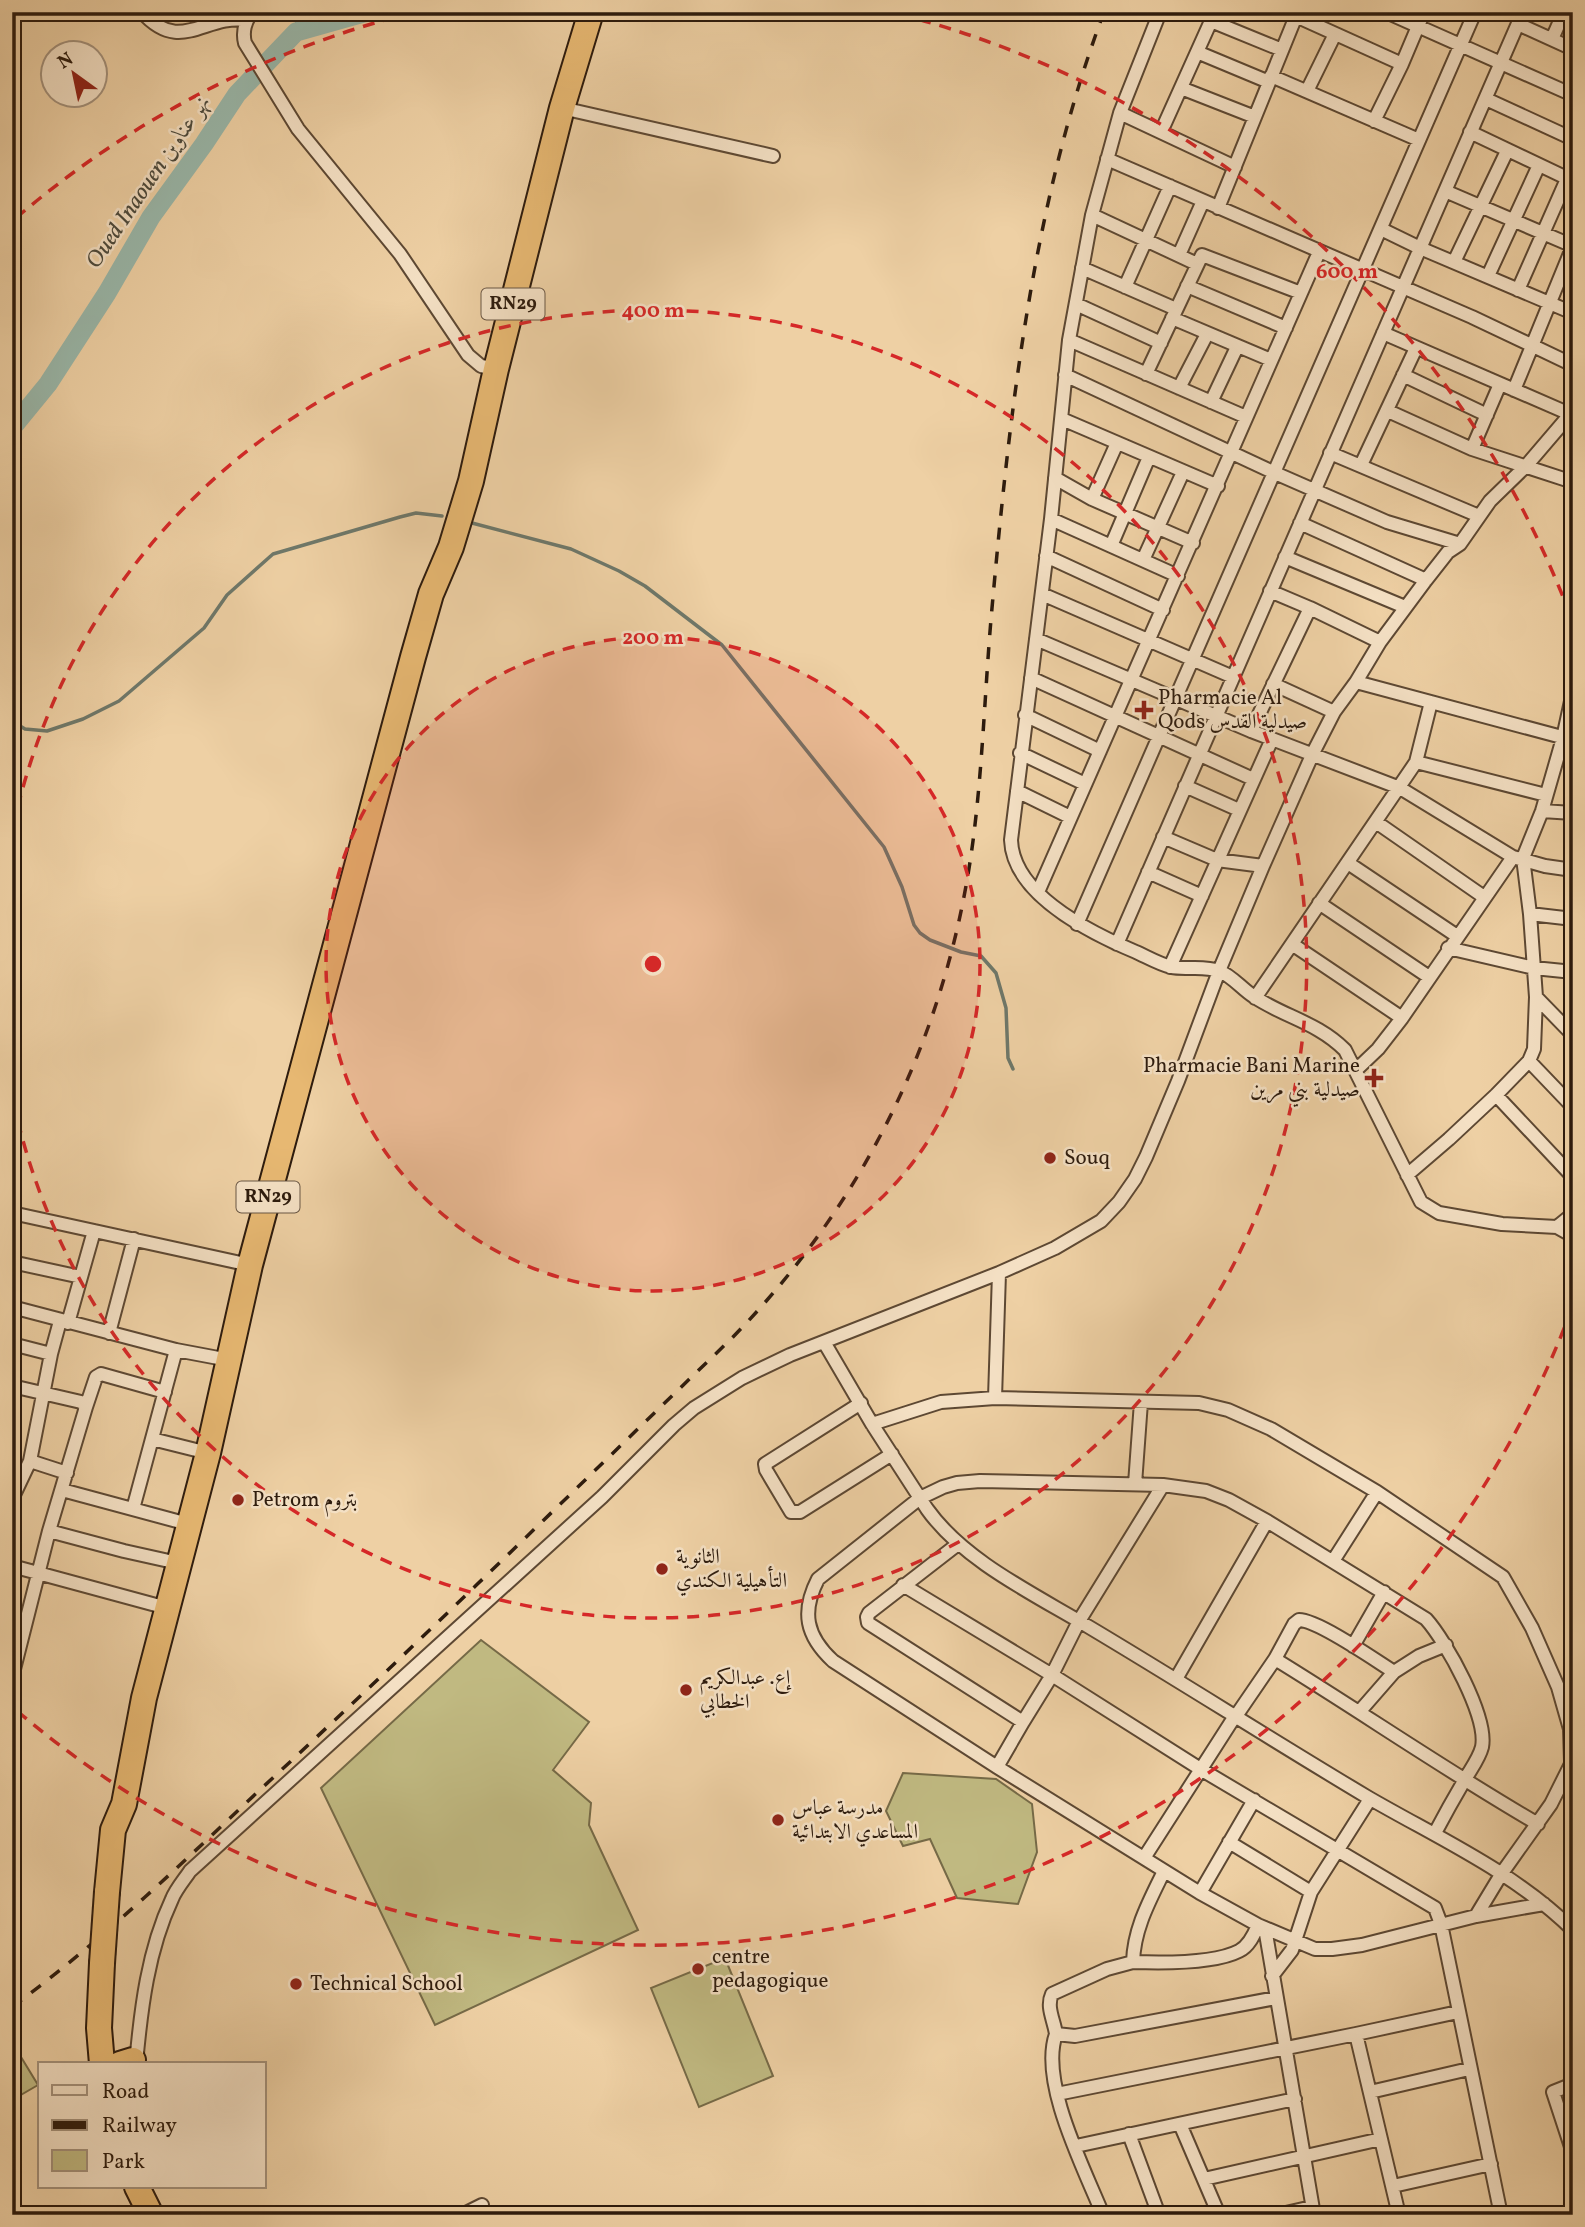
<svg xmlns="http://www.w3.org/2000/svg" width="1585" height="2227" font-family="Vollkorn,Amiri,serif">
  <rect width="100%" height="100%" fill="#eed0a4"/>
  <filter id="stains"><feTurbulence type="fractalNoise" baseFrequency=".00286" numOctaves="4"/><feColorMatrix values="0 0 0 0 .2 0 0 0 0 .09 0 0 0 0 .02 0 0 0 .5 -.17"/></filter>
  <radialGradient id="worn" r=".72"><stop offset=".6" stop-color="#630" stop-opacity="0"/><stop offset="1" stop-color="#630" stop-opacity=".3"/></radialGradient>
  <!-- green -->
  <path fill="#c0b981" stroke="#766a47" stroke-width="2" d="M 481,1640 L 589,1722 L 553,1770 L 591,1803 L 589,1825 L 638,1930 L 435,2025 L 321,1788 Z
    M 903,1773 L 996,1779 L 1032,1804 L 1037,1852 L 1018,1904 L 957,1898 L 930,1839 L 903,1846 L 886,1811 Z
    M 725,1958 L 773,2076 L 699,2107 L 651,1988 Z
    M 21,2057 L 38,2085 L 12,2100 L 12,2063 Z"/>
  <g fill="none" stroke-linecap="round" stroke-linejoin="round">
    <!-- stream -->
    <path stroke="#6e786a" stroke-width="3.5" d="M 296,32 L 298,12
      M 472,523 L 571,549 L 619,571 L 645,586 L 722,645 L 884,847 L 902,887 L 914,925 L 920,933 L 930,940 L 961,952 L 981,956 L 996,973 L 1006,1008 L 1008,1058 L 1013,1069
      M 12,721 L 25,729 L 47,731 L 83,719 L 119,701 L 204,628 L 227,595 L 273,554 L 400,517 L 416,513 L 442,516"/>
    <!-- river -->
    <path stroke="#99b6a8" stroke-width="19" d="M 12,428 L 48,384 L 107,293 L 151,217 L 204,144 L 237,94 L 296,32 L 367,12"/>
    <!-- street casing -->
    <g stroke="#5d4833" stroke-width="16">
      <path id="street" d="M 142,12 C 180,55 205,14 246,20
        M 252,12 C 245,22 242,31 245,43 L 298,129 L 400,254 L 468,355 L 481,366 L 496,369
        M 1160,12 L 1120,113 L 1092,215 L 1069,340 L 1051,519 L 1011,840 C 1013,895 1091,933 1136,952 C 1147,957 1159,964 1171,967 C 1185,970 1204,965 1219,971 C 1231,975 1242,989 1253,996 C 1284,1017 1317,1022 1345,1050 L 1421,1202 L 1439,1213 L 1502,1224 L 1557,1227 L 1573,1236
        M 1287,12 L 1402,64
        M 1386,12 L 1573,95
        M 1211,21 L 1282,50
        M 1518,24 L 1573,49
        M 1552,39 L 1564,12
        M 1197,52 L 1269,82
        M 1271,76 L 1419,140
        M 1181,88 L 1255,117
        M 1307,91 L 1335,34
        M 1486,99 L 1573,139
        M 562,108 L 773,156
        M 1120,113 L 1235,167
        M 1374,121 L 1402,64 L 1424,12
        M 1161,132 L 1215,12
        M 1470,132 L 1573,181
        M 1107,159 L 1472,317 L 1573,365
        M 1445,191 L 1573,246
        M 1218,208 L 1296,16
        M 1092,215 L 1197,264
        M 1381,229 L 1420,248 L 1573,313
        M 1179,255 L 1203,201
        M 1454,262 L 1507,151
        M 1082,268 L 1176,309
        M 1488,276 L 1539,165
        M 1187,286 L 1286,328
        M 1125,287 L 1170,186
        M 1518,290 L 1567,179
        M 1076,304 L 1161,343
        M 1172,318 L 1271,360
        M 1383,333 L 1570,414
        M 1069,340 L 1246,417
        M 1146,374 L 1202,255 L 1301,293
        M 1065,375 L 1275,473 L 1387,522 L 1460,544
        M 1403,375 L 1487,415
        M 1179,388 L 1207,334
        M 1514,390 L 1573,246
        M 1211,402 L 1237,347
        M 1388,411 L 1472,449 L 1573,482
        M 1062,419 L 1218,486
        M 1472,449 L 1500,384
        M 1330,453 L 1479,516
        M 1361,465 L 1416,348
        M 1055,478 L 1092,499 L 1193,543
        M 1092,499 L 1117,443
        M 1051,519 L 1178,576
        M 1300,523 L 1426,580
        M 1111,546 L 1149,457
        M 1046,556 L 1163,610
        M 1285,557 L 1405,607
        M 1143,560 L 1183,472
        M 1270,591 L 1310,608 L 1380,642
        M 1042,594 L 1233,677
        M 1036,639 L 1251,731 L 1400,788 L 1513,857 L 1545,866 L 1573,870
        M 1031,678 L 1253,779
        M 1356,682 L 1573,740
        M 1273,684 L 1334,712
        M 1025,715 L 1100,751
        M 1251,731 L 1310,608
        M 1020,753 L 1085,784
        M 1416,762 L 1546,795
        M 1185,786 L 1239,810
        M 1017,791 L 1070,817
        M 1542,811 L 1573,813
        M 1376,822 L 1484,897
        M 1163,837 L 1217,860 L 1263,866
        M 1348,863 L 1457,936
        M 1148,872 L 1202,896
        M 1038,892 L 1319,252
        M 1319,903 L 1429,977
        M 1530,914 L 1573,919
        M 1077,924 L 1475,12
        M 1117,944 L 1523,12
        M 1292,944 L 1402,1018
        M 1448,948 L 1534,968 L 1573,972
        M 1170,967 L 1272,739
        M 1536,997 L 1573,1035
        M 1255,998 L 1416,762 L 1431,702
        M 1529,1061 L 1573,1107
        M 1356,1070 L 1378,1049 L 1402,1018 L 1513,857
        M 1496,1095 L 1573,1177
        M 1407,1175 L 1449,1139 L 1496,1095 L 1529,1061 L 1534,1049 L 1536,997 L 1530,914 L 1523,858 L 1542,811 L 1563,738 L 1573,692
        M 12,1213 L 250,1265
        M 1557,1227 L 1573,1214
        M 12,1262 L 81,1277
        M 12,1307 L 176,1350 L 229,1360
        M 68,1323 L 94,1231
        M 109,1333 L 134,1239
        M 824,1342 L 872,1424 L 927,1509 C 964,1561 1034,1594 1089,1627 C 1183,1683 1275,1742 1369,1798 C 1440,1839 1514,1872 1573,1930
        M 12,1344 L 51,1354
        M 12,1386 L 81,1402 L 86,1407 L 49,1531 L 12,1677
        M 995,1398 L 999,1273
        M 861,1403 L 765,1464 L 766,1470 L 791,1512 L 800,1512 L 892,1454
        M 86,1407 L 96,1377 L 101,1374 L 165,1392
        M 872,1424 L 941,1402 L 995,1398 L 1199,1403 L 1228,1410 L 1271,1429 L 1377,1492 L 1503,1577 L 1532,1628 L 1558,1687 L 1570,1729 L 1571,1761
        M 152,1439 L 208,1453
        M 30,1461 L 67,1473
        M 1135,1484 L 1141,1402
        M 62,1490 L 188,1524
        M 12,1499 L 30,1461 L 51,1354 L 60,1321
        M 133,1509 L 176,1350
        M 49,1531 L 124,1551 L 178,1563
        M 958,1544 L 869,1613 L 867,1617 L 868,1623 L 1023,1722 L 1052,1675 L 1079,1621 L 1163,1485
        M 1333,1561 L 1377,1492
        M 12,1566 L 167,1608
        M 903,1585 L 1052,1675 L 1202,1770 L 1435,1908 L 1441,1924 L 1501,2215
        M 1353,1646 L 1384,1592
        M 1275,1659 C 1363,1713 1448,1772 1538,1824
        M 1176,1679 L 1267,1521
        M 1360,1711 L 1394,1672 L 1419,1656 L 1446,1645
        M 1236,1716 L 1275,1659 L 1294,1624 L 1299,1620 C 1318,1620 1375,1660 1394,1672
        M 997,1767 L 1023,1722
        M 1435,1833 C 1444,1816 1454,1798 1464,1781 C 1470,1770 1479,1759 1482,1747 C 1488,1717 1446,1641 1426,1619 L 1267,1521 L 1229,1500 L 1206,1491 L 1163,1485 L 980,1481 L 957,1483 L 943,1487 L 920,1498 L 818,1579 C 801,1612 806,1636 833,1661 L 997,1767 L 1200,1893 L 1258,1925 L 1315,1949 L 1332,1949 L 1362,1945 L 1476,1916 L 1544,1904
        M 1229,1842 L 1311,1892
        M 1144,1858 L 1235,1716
        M 1164,1871 C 1150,1900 1134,1928 1133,1962 L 1107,1969 L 1052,1994 C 1046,2007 1054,2020 1056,2034 L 1075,2036 L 1276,1998
        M 1200,1893 L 1254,1800
        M 1476,1916 L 1502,1873 L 1551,1804 L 1573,1760
        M 1265,1928 L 1314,2215
        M 1133,1962 C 1161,1963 1214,1964 1239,1951 C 1249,1946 1254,1935 1258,1925
        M 1272,1976 L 1292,1950 L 1311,1892 L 1370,1799
        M 1056,2034 C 1039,2082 1084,2168 1103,2215
        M 1356,2034 L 1399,2215
        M 136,2064 C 141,2008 148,1950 172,1899 C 176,1889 184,1880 190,1871 L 602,1497 L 674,1425 L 694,1408 L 742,1378 L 790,1355 L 999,1273 L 1055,1248 L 1101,1221 L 1119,1202 L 1135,1179 L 1146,1157 L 1178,1081 L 1219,971 L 1263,866 L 1313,753 L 1334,712 L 1356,682 L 1380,642 L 1426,580 L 1448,552 L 1460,544 L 1490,501 L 1526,466 L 1573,411
        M 1573,2084 L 1553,2092 L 1573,2153
        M 1370,2092 L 1469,2069
        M 1058,2095 L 1062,2093 L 1356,2034 L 1458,2012
        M 1180,2124 L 1219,2215
        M 1129,2134 L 1159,2215
        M 1076,2146 L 1295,2099
        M 1204,2179 L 1381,2139
        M 1393,2186 L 1491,2164
        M 462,2215 L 482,2205
        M 1277,2215 L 1312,2207"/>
    </g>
    <!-- highway casing -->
    <g stroke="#2d1b0d" stroke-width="28">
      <path id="highway" d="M 107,1892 L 113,1830 L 124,1804 L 144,1698 L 208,1453 L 250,1265 L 413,657 L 431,594 L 451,547 L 471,481 L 496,369 L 562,108 L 591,12
        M 102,2064 L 99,2028 L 102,1963
        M 120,2064 L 133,2060
        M 137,2187 L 151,2215"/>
    </g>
    <!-- street -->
    <use href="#street" stroke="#f4e0c4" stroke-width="12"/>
    <!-- highway -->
    <use href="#highway" stroke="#e7b872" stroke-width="24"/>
    <!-- rail -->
    <path stroke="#2d1b0d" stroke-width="3.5" stroke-dasharray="12 12" stroke-linecap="butt" d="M 12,2007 C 102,1941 182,1863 263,1787 C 421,1641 575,1489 730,1340 C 866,1202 948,1032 973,841 C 983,764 985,685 992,608 C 1010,408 1033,201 1104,12"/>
    <!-- highway-bridge casing -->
    <g stroke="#2d1b0d" stroke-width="28" stroke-linecap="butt">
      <path id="highway-bridge" d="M 102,1963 L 107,1892"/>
    </g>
    <!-- highway-bridge -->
    <use href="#highway-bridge" stroke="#e7b872" stroke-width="24"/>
  </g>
  <!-- distance rings -->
  <circle cx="653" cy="964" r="327" fill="#d62828" fill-opacity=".12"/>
  <g fill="none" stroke="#d62828" stroke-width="3.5" stroke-dasharray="12 9">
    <circle cx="653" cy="964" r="327"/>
    <path d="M13 828A654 654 0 1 1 13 1100"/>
    <path d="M1572 1308A981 981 0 0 1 16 1710M16 218A981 981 0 0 1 407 14M899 14A981 981 0 0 1 1572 620"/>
  </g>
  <!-- markers -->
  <g fill="#8f2418" stroke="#f4e0c4" stroke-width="2.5">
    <path d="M1140.5 699.5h7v7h7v7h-7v7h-7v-7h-7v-7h7z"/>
    <path d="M1370.5 1067.5h7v7h7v7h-7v7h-7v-7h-7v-7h7z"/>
    <circle cx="1050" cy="1158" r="7"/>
    <circle cx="238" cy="1500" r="7"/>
    <circle cx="662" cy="1569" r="7"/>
    <circle cx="686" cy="1690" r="7"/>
    <circle cx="778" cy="1820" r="7"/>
    <circle cx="698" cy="1969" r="7"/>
    <circle cx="296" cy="1984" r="7"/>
  </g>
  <g text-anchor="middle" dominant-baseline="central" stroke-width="5" stroke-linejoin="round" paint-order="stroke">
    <!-- shield labels -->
    <g fill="#f4e0c4" stroke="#695644" stroke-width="2">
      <rect x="481.5" y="288.5" width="63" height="31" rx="5"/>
      <rect x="236.5" y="1181.5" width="63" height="31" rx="5"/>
    </g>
    <g font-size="19" font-weight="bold" fill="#2d1b0d">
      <text x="513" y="304">RN29</text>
      <text x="268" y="1197">RN29</text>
    </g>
    <!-- poi labels -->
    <g font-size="21" fill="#2d1b0d" stroke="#f4e0c4" text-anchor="start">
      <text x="1158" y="698">Pharmacie Al<tspan x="1158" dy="24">Qods صيدلية القدس</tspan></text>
      <text x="1360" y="1066" text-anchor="end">Pharmacie Bani Marine<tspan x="1360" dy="24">صيدلية بني مرين</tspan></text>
      <text x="1064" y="1158">Souq</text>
      <text x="252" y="1500">Petrom بتروم</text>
      <text x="676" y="1557">الثانوية<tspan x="676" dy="24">التأهيلية الكندي</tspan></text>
      <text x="700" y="1678">إع. عبدالكريم<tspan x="700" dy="24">الخطابي</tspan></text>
      <text x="792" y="1808">مدرسة عباس<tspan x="792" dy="24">المساعدي الابتدائية</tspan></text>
      <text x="712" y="1957">centre<tspan x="712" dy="24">pedagogique</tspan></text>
      <text x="310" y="1984">Technical School</text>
    </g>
    <!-- water labels -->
    <g font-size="23" font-style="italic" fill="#4d4a3c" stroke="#f4e0c4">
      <text transform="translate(149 182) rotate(-56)">Oued Inaouen نهر عناوين</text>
    </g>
  </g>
  <circle cx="653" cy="964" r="10" fill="#d62828" stroke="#f4e0c4" stroke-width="3.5"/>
  <g font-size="21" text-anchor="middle" font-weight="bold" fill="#d62828" stroke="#f4e0c4" stroke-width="5" stroke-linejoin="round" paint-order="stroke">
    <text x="1347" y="278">600 m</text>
    <text x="653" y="317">400 m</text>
    <text x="653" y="644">200 m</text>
  </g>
  <!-- margin -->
  <rect width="1585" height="2227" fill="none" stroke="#eed0a4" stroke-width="42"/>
  <rect x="14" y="14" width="1557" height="2199" fill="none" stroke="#2d1b0d" stroke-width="3.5"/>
  <rect x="21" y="21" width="1543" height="2185" fill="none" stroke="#2d1b0d" stroke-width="2"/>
  <!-- legend -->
  <rect x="38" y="2062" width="228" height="126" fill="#f4e0c4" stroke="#a4917b" stroke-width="2"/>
  <rect x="52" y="2085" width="35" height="10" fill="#f4e0c4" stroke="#a4917b" stroke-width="2"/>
  <text x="102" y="2098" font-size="21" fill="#2d1b0d">Road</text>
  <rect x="52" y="2120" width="35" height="10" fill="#2d1b0d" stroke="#a4917b" stroke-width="2"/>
  <text x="102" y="2132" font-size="21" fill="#2d1b0d">Railway</text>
  <rect x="52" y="2150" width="35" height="21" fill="#c0b981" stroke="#a4917b" stroke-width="2"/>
  <text x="102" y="2168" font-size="21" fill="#2d1b0d">Park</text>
  <!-- north arrow -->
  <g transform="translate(74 74) rotate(327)"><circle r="33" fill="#f4e0c4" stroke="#a4917b" stroke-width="2"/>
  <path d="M0-5L12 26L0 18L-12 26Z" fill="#8f2418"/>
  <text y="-10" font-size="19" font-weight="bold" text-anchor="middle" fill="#2d1b0d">N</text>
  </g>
  <rect width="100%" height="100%" filter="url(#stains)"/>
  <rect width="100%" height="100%" fill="url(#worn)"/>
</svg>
